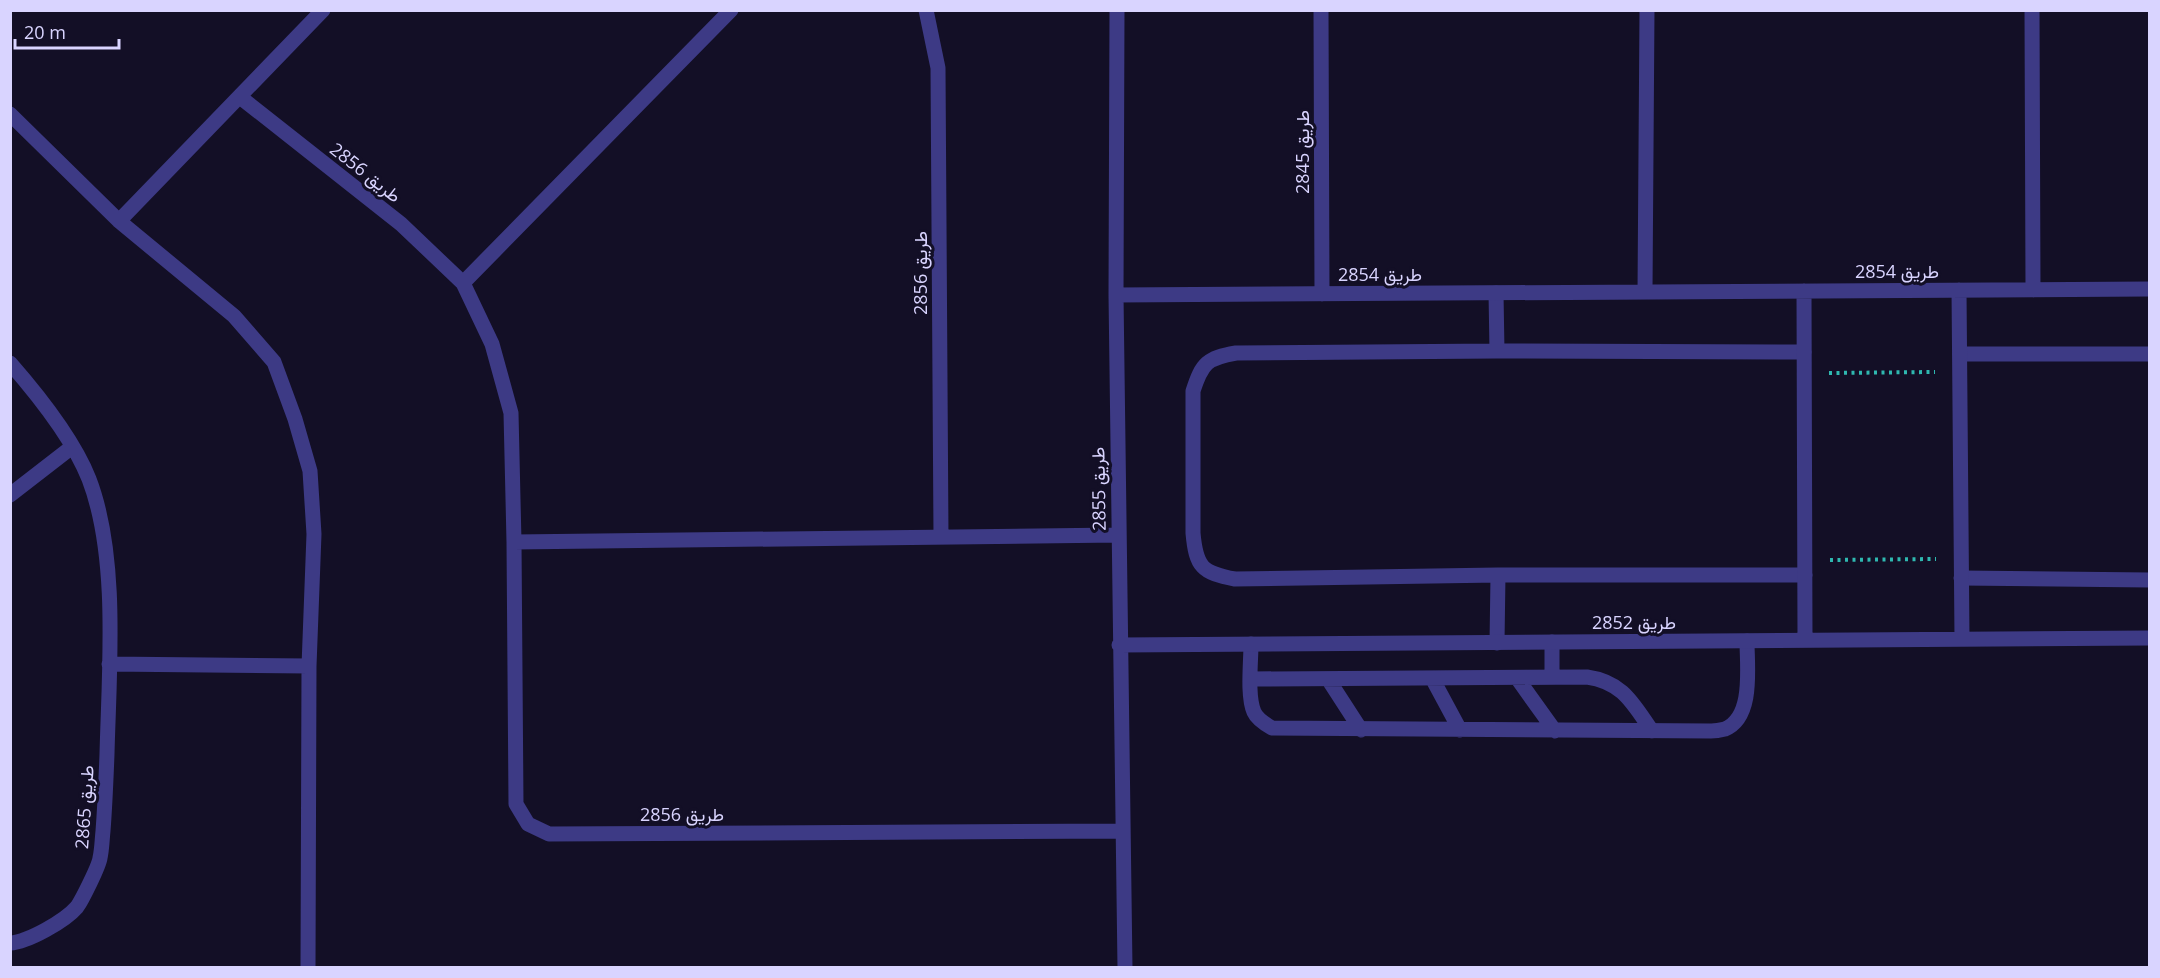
<svg xmlns="http://www.w3.org/2000/svg" width="2160" height="978" font-family="'Open Sans',Vazirmatn,sans-serif">
  <rect width="100%" height="100%" fill="#130f26"/>
  <g fill="none" stroke-linecap="round" stroke-linejoin="round">
    <!-- path -->
    <path stroke="#2fb8b0" stroke-width="4" stroke-dasharray="3 4.5" stroke-linecap="butt" d="M 1829,373 L 1935,372
      M 1830,560 L 1936,559"/>
    <!-- service -->
    <path stroke="#3d3a85" stroke-width="15" d="M 1496,293 L 1497,351
      M 1804,352 L 1497,351 L 1236,353 C 1207,358 1202,363 1193,391 L 1193,533 C 1196,567 1202,573 1235,579 L 1498,575 L 1805,575
      M 1960,354 L 2150,354
      M 1961,578 L 2150,580
      M 1552,642 L 1552,677
      M 1497,643 L 1498,575
      M 1251,644 C 1251,662 1247,696 1254,712 C 1257,719 1265,724 1272,728 L 1711,731 C 1715,731 1721,730 1725,729 C 1754,717 1747,667 1747,641
      M 1432,678 L 1460,730
      M 1517,678 L 1555,731
      M 1251,679 L 1587,677 C 1623,682 1633,704 1652,731
      M 1328,679 L 1361,730"/>
    <!-- minor -->
    <path stroke="#3d3a85" stroke-width="15" d="M 926,10 L 938,68 L 941,537
      M 1117,10 L 1116,295 L 1125,968
      M 1321,10 L 1322,294
      M 2032,10 L 2033,290
      M 240,97 L 401,224 L 463,283 L 492,344 L 511,413 L 514,542 L 516,804 L 528,824 L 549,834 L 1123,831
      M 10,114 L 119,221 L 234,316 L 274,362 L 295,419 L 310,471 L 314,534 L 309,666 L 308,968
      M 119,221 L 323,10
      M 463,283 L 731,10
      M 1959,290 L 1962,639
      M 1804,291 L 1805,640
      M 1645,292 L 1647,10
      M 1116,295 L 2150,289
      M 10,363 C 38,395 74,441 89,479 C 119,557 109,671 107,754 C 106,780 105,805 103,831 C 102,840 102,849 100,858 C 99,866 82,900 77,907 C 65,921 28,942 10,943
      M 10,495 L 72,447
      M 514,542 L 1118,535
      M 1119,645 L 2150,638
      M 109,664 L 309,666"/>
  </g>
  <g text-anchor="middle" dominant-baseline="central" stroke-width="6" stroke-linejoin="round" paint-order="stroke">
    <!-- street labels -->
    <g font-size="18" fill="#d9d4ff" stroke="#130f26">
      <text transform="translate(1302 152) rotate(-90)">طريق 2845</text>
      <text transform="translate(366 172) rotate(38)">طريق 2856</text>
      <text x="1897" y="271">طريق 2854</text>
      <text transform="translate(920 273) rotate(-90)">طريق 2856</text>
      <text x="1380" y="274">طريق 2854</text>
      <text transform="translate(1098 489) rotate(-91)">طريق 2855</text>
      <text x="1634" y="622">طريق 2852</text>
      <text transform="translate(84 807) rotate(-86)">طريق 2865</text>
      <text x="682" y="814">طريق 2856</text>
    </g>
  </g>
  <!-- border -->
  <rect width="2160" height="978" fill="none" stroke="#d9d4ff" stroke-width="24"/>
  <!-- scale -->
  <path d="M15 39v9h104v-9" fill="none" stroke="#d9d4ff" stroke-width="3"/>
  <text x="24" y="39" font-size="18" fill="#d9d4ff" stroke="#130f26" stroke-width="4.5" paint-order="stroke">20 m</text>
</svg>
